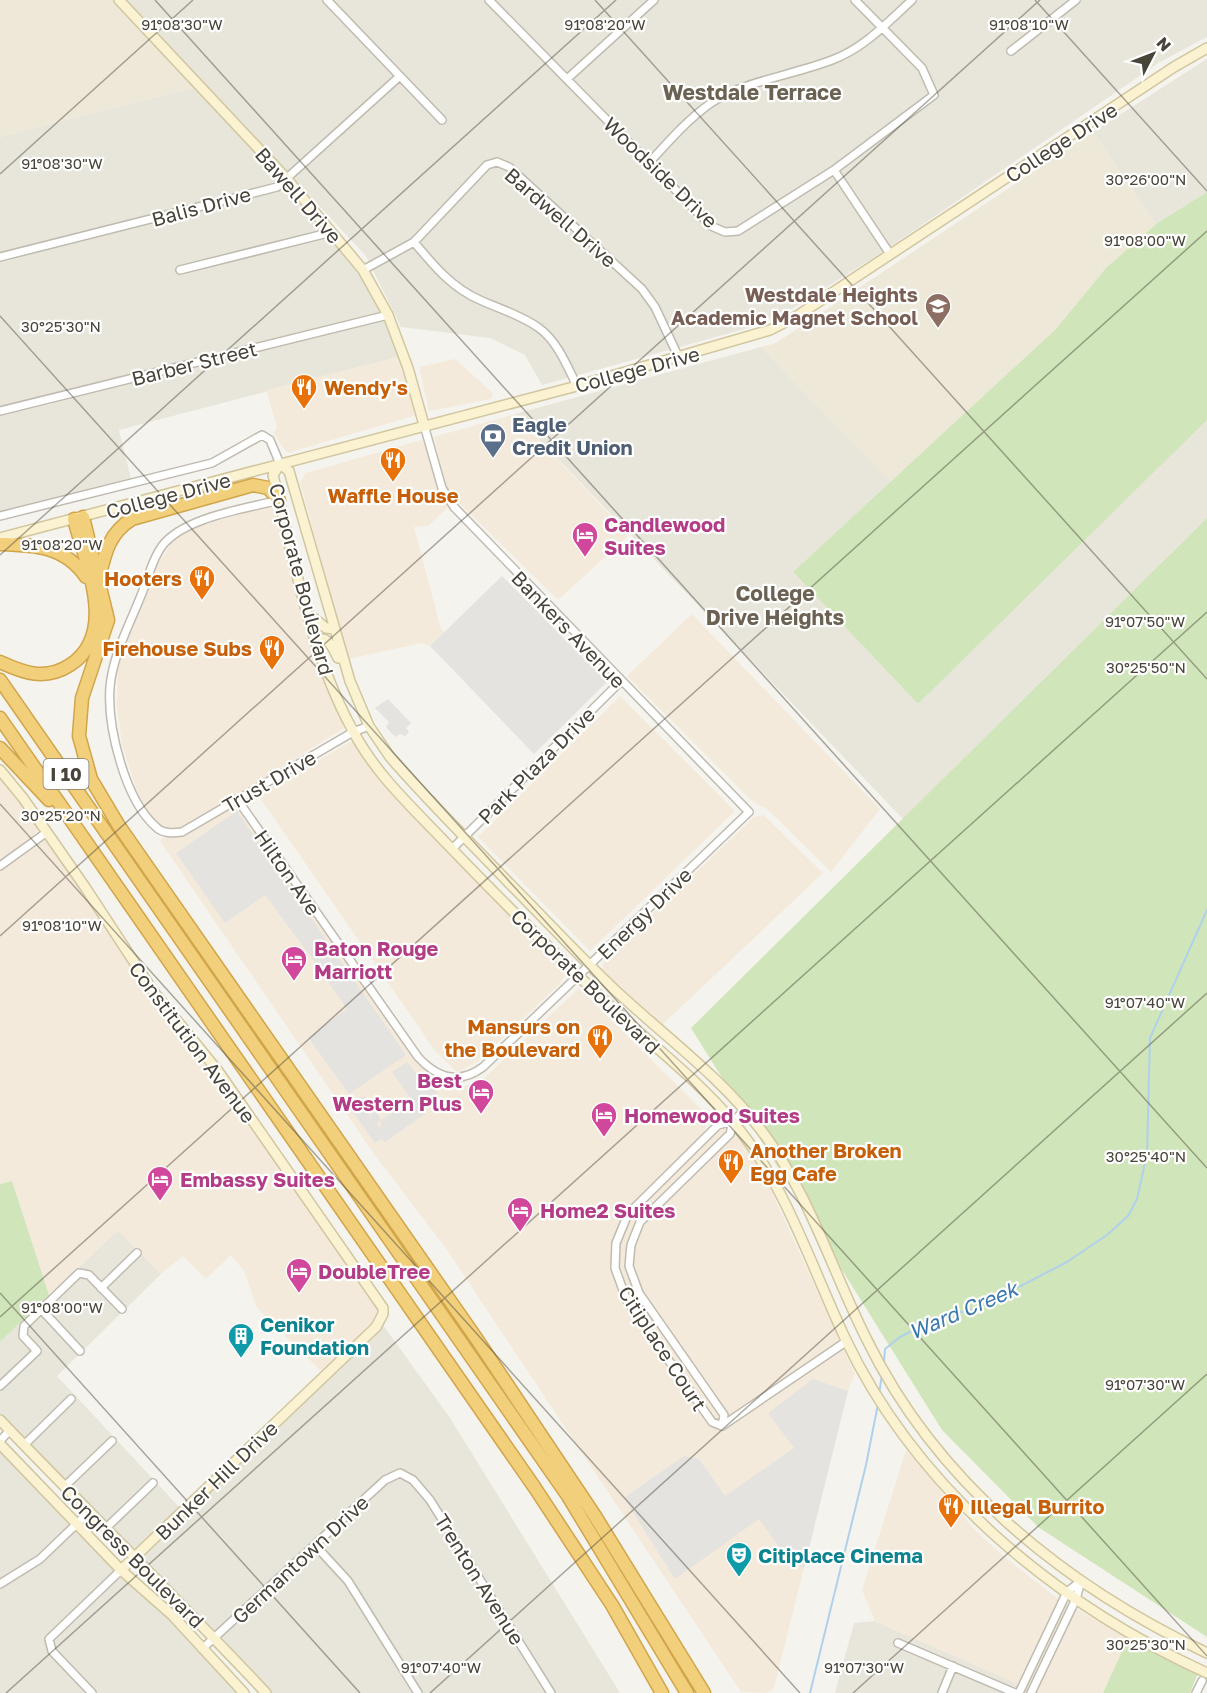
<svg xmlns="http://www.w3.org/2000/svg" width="1207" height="1693" font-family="'Golos Text',sans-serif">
  <rect width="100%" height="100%" fill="#f5f3ed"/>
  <!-- residential -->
  <path fill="#e8e5db" d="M 127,0 L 1207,0 L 1207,37 L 1160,62 L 878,255 L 793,308 L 748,328 L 542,385 L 525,355 L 490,338 L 401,327 L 366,256 Z
    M 1207,59 L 1207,192 L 1156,224 L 1093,132 Z
    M 196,87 L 287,186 L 359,270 L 383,312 L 398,357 L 119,430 L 131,479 L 0,513 L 0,137 Z
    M 761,347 L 891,482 L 793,572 L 918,704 L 1207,420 L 1207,518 L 903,819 L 515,414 Z
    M 118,1230 L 161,1274 L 57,1376 L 180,1508 L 133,1550 L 128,1548 L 0,1415 L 0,1342 Z
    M 383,1325 L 450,1418 L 620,1693 L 271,1693 L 182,1598 L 145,1565 L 143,1560 L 146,1553 Z
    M 0,1449 L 160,1609 L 238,1693 L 0,1693 Z
    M 875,1621 L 1039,1693 L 835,1693 L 854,1623 Z"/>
  <!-- commercial -->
  <path fill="#f4eadb" d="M 398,357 L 417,415 L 287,453 L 273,433 L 277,427 L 266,390 Z
    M 455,359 L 493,393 L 491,399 L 429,411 L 419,367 Z
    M 515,414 L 629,535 L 558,600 L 447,491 L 434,437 Z
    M 421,440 L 425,443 L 437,488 L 448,507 L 428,526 L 414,527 L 441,629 L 445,632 L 430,646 L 422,643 L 348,659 L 300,482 L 306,473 Z
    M 270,506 L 279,513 L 344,728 L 184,828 L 163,827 L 156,822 L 139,798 L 122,744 L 117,705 L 118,667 L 156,566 L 175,538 L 195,527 Z
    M 692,614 L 880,809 L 831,872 L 767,809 L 753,802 L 627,676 Z
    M 620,696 L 735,811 L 590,951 L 478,837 Z
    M 352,741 L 523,931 L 566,974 L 559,985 L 478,1061 L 462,1070 L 456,1071 L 436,1052 L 258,795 Z
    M 0,775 L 34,820 L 37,830 L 33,838 L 0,861 Z
    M 237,799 L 418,1057 L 442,1077 L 442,1085 L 459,1088 L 482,1080 L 579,988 L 707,1115 L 704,1139 L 725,1119 L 743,1139 L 746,1149 L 765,1177 L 855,1374 L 848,1391 L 774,1688 L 766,1693 L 741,1692 L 445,1247 L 374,1154 L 160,841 L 169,833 L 182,832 Z
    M 764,815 L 823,873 L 661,1026 L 610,979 L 602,970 L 605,959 L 754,817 Z
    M 47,832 L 147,982 L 224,1080 L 383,1308 L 381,1321 L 325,1375 L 257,1308 L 244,1271 L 231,1255 L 206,1279 L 183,1256 L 161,1274 L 118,1230 L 49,1295 L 12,1181 L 0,1184 L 0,866 Z
    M 906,1450 L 976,1531 L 1007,1559 L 1057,1598 L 1128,1638 L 1103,1693 L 1039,1693 L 875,1621 L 862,1590 Z"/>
  <!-- education -->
  <path fill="#ede8d8" d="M 0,0 L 119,0 L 196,87 L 0,137 Z
    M 1093,132 L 1156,224 L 1106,268 L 1056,329 L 891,482 L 761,347 L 776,343 Z"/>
  <!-- green -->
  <path fill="#d0e5b9" d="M 1207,192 L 1207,420 L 918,704 L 793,572 L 1056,329 L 1106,268 L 1156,224 Z
    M 1207,518 L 1207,1637 L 1038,1527 L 942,1430 L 691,1028 Z
    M 12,1181 L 49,1295 L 0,1342 L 0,1184 Z
    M 1128,1638 L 1198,1673 L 1190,1693 L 1103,1693 Z"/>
  <!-- parking -->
  <path fill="#e4e3e0" d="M 502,576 L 607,682 L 534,754 L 430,646 Z
    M 388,699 L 411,723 L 406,728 L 409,732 L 405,736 L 400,734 L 395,737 L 386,727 L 389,722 L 375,708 Z
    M 237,811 L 406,1055 L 349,1094 L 308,1037 L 347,1009 L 311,957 L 265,895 L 225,923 L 176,853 Z
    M 407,1062 L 422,1081 L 420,1087 L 436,1087 L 437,1100 L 432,1100 L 432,1104 L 422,1110 L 425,1114 L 385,1142 L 382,1139 L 375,1143 L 349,1107 L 365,1096 L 381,1119 L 377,1123 L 379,1127 L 382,1126 L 380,1121 L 411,1099 L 392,1072 Z
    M 813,1379 L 848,1391 L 804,1568 L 790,1562 L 759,1519 L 675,1579 L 624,1498 L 684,1456 L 699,1459 L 725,1496 L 794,1448 L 768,1413 Z"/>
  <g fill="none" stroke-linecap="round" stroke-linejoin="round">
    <!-- stream -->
    <path stroke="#afd1eb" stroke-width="2" d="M 884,1362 L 885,1349 L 900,1337 L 942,1316 L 976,1309 L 1067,1262 L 1107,1235 L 1128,1216 L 1137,1199 L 1147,1154 L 1150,1038 L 1207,910
      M 879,1395 L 882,1374
      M 810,1693 L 866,1465 L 878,1404"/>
    <!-- street casing -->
    <g stroke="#c0bbb0" stroke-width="10">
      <path id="street" d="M 327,0 L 442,120
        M 489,0 L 711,226 L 725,232 L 738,231 L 834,170 L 934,95 L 922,68 L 855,0
        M 1011,51 L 1076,0
        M 567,79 L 654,0
        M 648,164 C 668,142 687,120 711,103 C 742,82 796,74 832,60 C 864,48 887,23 912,0
        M 834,170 L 890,254
        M 414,242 C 433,265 452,288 480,300 C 500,309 521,315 539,328 C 558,342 567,366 577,386
        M 0,257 L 277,187 L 400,76
        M 180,270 L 332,232
        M 363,270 L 414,242 L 487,165 L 497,162 L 509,167 L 642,289 L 655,307 L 679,358
        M 0,411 L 388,315
        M 279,500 C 245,509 184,517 162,546 C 153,558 149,574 144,588 C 132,620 113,653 110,687 C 107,727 125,800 156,827 C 163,834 173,833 182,832 L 353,732 L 369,726
        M 0,516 L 212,463 L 262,435 L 270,440 L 280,464
        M 237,799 L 418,1057 C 437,1078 459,1085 483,1067 L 749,812 L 454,507 L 442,488 L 424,425
        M 452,849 L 620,682
        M 0,866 L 47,832
        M 101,1288 L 137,1253
        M 41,1309 L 80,1351
        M 0,1386 L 37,1351 L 23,1336 L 24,1326 L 79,1273 L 89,1275 L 122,1309
        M 722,1426 L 712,1422 L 627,1301 L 615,1268 L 616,1243 L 628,1214 L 718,1125 L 733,1121 L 745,1110
        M 722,1426 L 724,1415 L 639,1293 L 629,1266 L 631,1245 L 640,1222 L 730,1134 L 733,1121
        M 722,1426 L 847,1341
        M 0,1441 L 10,1430
        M 24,1445 L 71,1399
        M 64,1487 L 112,1441
        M 105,1529 L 153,1483
        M 315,1545 L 348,1581 L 418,1693
        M 0,1584 L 40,1559 L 89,1512
        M 898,1643 L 1015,1693
        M 202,1649 L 385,1480 L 400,1473 L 413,1480 L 430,1500 L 551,1693
        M 92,1693 L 52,1651 L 49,1639 L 121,1570
        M 942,1693 L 953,1666
        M 1019,1693 L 1067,1592 L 1081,1581 L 1076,1599 L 1031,1693
        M 1196,1693 L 1202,1681"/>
    </g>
    <!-- secondary casing -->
    <g stroke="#d0c6a0" stroke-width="12">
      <path id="secondary" d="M 119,0 L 287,179 L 363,270 L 388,315 L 408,368 L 424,425
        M 280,464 L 273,475 C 294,560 310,652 352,729 C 375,774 413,808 447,844 C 503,902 560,960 620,1015 C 658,1050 701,1083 734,1123 C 786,1185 811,1266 845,1338 C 917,1490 1056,1604 1207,1673
        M 280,464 L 289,471 L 350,681 L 369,726 L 390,757 C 428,801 469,841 509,883 C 544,918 578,955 614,989 C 663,1035 720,1076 761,1130 C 809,1192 832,1271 867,1340 C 937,1483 1065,1586 1207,1653
        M 0,538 L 577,386 L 770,330 L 797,316 L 1174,67 L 1207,48
        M 311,616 L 326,628 L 334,629
        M 316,640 C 329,635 333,649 338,658
        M 0,770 L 23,798 L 85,887 L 153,991 L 218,1071 L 383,1308 L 383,1314 L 376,1327 L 121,1570
        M 0,1420 C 88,1512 179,1600 266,1693
        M 0,1444 L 121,1570 L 172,1615 L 244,1693"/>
    </g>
    <!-- highway casing -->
    <g stroke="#d1a54a" stroke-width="15">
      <path id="highway" d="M 83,517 L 108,620 L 82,698 L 79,736 L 91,779 L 119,826 L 476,1338 L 595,1516 L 704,1693
        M 0,544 C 35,545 65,546 86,577
        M 99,578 C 105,553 109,533 132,519 L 253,485 L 268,488 L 279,500
        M 0,662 C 24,673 45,681 70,665 C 119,633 85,563 74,519
        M 0,680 L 568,1496 L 687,1693
        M 0,718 L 535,1488 L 612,1605 L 662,1693
        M 0,748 L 49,800"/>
    </g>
    <!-- street -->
    <use href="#street" stroke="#fff" stroke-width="7"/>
    <!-- secondary -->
    <use href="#secondary" stroke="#fbf2d1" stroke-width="9"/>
    <!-- highway -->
    <use href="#highway" stroke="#f2cf7b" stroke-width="12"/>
  </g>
  <!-- ticks -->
  <path fill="none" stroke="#49443a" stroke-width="1.5" stroke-opacity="0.45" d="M 155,0 L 1207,1168M 595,0 L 1207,679M 1035,0 L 1207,191M 0,174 L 193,0M 0,316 L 1207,1656M 0,555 L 616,0M 0,804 L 800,1693M 0,936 L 1040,0M 0,1293 L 360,1693M 0,1317 L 1207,231M 6,1693 L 1207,612M 430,1693 L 1207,993M 853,1693 L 1207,1374"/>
  <!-- icons -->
  <defs>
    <g id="school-pin" transform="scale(1.35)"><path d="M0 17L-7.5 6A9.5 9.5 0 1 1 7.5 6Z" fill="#8d6e63" stroke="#fff"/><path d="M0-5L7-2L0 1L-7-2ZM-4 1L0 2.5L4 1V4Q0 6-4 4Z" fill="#fff"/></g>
    <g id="restaurant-pin" transform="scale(1.35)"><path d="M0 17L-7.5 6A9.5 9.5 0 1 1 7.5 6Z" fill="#e8710a" stroke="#fff"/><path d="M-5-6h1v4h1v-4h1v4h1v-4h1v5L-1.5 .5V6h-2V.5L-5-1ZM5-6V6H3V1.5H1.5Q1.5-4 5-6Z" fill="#fff"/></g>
    <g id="bank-pin" transform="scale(1.35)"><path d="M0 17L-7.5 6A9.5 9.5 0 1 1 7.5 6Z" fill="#5c6f8a" stroke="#fff"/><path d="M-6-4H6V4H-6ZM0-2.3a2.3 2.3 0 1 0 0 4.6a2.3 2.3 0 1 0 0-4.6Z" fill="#fff"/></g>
    <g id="hotel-pin" transform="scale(1.35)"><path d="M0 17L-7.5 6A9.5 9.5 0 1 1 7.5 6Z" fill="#d1479c" stroke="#fff"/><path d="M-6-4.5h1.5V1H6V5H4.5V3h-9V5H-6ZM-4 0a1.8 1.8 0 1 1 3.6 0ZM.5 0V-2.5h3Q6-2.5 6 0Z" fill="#fff"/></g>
    <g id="building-pin" transform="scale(1.35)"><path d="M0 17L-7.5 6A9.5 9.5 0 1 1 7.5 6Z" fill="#0f9aa8" stroke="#fff"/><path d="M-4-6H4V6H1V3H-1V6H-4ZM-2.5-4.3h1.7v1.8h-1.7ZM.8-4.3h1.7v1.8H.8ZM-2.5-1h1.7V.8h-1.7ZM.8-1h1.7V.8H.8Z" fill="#fff"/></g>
    <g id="theatre-pin" transform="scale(1.35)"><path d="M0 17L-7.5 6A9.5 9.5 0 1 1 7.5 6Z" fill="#0f9aa8" stroke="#fff"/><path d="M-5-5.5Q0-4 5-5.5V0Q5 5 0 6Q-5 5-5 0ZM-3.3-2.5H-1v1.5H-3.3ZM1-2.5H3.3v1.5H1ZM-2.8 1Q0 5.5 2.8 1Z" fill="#fff"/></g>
  </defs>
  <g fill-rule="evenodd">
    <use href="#school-pin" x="938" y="306"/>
    <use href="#restaurant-pin" x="304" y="387"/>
    <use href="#bank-pin" x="493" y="436"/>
    <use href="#restaurant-pin" x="393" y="460"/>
    <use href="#hotel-pin" x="585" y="535"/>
    <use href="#restaurant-pin" x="202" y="578"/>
    <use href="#restaurant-pin" x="272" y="648"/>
    <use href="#hotel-pin" x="294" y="959"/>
    <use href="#restaurant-pin" x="600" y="1037"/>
    <use href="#hotel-pin" x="481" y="1092"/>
    <use href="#hotel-pin" x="604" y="1115"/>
    <use href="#restaurant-pin" x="731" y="1162"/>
    <use href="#hotel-pin" x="160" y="1179"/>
    <use href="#hotel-pin" x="520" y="1210"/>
    <use href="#hotel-pin" x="299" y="1271"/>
    <use href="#building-pin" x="241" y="1336"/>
    <use href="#restaurant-pin" x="951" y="1506"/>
    <use href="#theatre-pin" x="739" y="1555"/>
  </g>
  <g text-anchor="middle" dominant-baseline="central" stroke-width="4.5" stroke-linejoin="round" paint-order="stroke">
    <!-- shield labels -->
    <rect fill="#fff" stroke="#807c75" stroke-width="1.5" x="43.5" y="759" width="45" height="30" rx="4.5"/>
    <g font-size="18" font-weight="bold" fill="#49443a">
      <text x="66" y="774">I 10</text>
    </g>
    <!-- street labels -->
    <g font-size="20" fill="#49443a" stroke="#fff">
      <text transform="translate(1061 142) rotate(-33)">College Drive</text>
      <text transform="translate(661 172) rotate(44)">Woodside Drive</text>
      <text transform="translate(299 195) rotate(49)">Bawell Drive</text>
      <text transform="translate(201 206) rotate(-15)">Balis Drive</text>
      <text transform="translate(561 217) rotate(41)">Bardwell Drive</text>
      <text transform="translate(194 363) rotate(-14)">Barber Street</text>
      <text transform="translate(637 369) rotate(-15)">College Drive</text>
      <text transform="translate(168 495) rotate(-15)">College Drive</text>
      <text transform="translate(302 579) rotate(75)">Corporate Boulevard</text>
      <text transform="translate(569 629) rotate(46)">Bankers Avenue</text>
      <text transform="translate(536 765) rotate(-45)">Park Plaza Drive</text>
      <text transform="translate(269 781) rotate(-30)">Trust Drive</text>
      <text transform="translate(288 872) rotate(55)">Hilton Ave</text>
      <text transform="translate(644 913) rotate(-44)">Energy Drive</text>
      <text transform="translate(586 981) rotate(44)">Corporate Boulevard</text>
      <text transform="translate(193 1042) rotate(53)">Constitution Avenue</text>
      <text transform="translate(663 1348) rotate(57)">Citiplace Court</text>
      <text transform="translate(216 1480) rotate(-44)">Bunker Hill Drive</text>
      <text transform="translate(133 1556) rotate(45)">Congress Boulevard</text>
      <text transform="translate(300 1559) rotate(-43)">Germantown Drive</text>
      <text transform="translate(480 1579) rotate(58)">Trenton Avenue</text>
    </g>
    <!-- education labels -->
    <g font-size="20" font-weight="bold" fill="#785e54" stroke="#fff" text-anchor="end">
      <text x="918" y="294">Westdale Heights<tspan x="918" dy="23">Academic Magnet School</tspan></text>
    </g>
    <!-- food labels -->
    <g font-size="20" font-weight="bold" fill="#c56008" stroke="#fff" text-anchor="start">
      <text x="324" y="387">Wendy's</text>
      <text x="393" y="495" text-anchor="middle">Waffle House</text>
      <text x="182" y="578" text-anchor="end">Hooters</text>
      <text x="252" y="648" text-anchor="end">Firehouse Subs</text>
      <text x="580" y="1026" text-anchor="end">Mansurs on<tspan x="580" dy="23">the Boulevard</tspan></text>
      <text x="750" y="1150">Another Broken<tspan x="750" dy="23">Egg Cafe</tspan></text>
      <text x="970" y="1506">Illegal Burrito</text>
    </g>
    <!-- service labels -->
    <g font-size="20" font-weight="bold" fill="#4e5e75" stroke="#fff" text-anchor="start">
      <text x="512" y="424">Eagle<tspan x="512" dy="23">Credit Union</tspan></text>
    </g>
    <!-- hotel labels -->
    <g font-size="20" font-weight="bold" fill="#b23c85" stroke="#fff" text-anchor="start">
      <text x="604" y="524">Candlewood<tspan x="604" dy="23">Suites</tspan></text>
      <text x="314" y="948">Baton Rouge<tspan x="314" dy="23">Marriott</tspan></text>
      <text x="462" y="1080" text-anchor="end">Best<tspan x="462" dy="23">Western Plus</tspan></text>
      <text x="624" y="1115">Homewood Suites</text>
      <text x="180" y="1179">Embassy Suites</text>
      <text x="540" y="1210">Home2 Suites</text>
      <text x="318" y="1271">DoubleTree</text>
    </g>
    <!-- culture labels -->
    <g font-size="20" font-weight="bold" fill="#0d838f" stroke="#fff" text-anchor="start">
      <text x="260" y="1324">Cenikor<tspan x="260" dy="23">Foundation</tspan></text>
      <text x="758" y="1555">Citiplace Cinema</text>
    </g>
    <!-- neighbourhood labels -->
    <g font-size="21" font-weight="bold" fill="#6b6253" stroke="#fff">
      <text x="752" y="92">Westdale Terrace</text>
      <text x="775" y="593">College<tspan x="775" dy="24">Drive Heights</tspan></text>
    </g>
    <!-- water labels -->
    <g font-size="21" font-style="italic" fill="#3b79ad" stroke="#fff">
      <text transform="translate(963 1310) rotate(-23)">Ward Creek</text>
    </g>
  </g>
  <g font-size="15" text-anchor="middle" fill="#49443a" stroke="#fff" stroke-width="4.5" stroke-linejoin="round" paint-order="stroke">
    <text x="1029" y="30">91°08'10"W</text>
    <text x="182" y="30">91°08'30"W</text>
    <text x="605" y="30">91°08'20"W</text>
    <text x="62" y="169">91°08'30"W</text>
    <text x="1146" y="185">30°26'00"N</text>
    <text x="1145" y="246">91°08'00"W</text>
    <text x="61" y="332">30°25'30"N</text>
    <text x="62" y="550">91°08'20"W</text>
    <text x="1145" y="627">91°07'50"W</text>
    <text x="1146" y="673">30°25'50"N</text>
    <text x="61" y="821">30°25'20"N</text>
    <text x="62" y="931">91°08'10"W</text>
    <text x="1145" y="1008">91°07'40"W</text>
    <text x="1146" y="1162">30°25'40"N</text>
    <text x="62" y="1313">91°08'00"W</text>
    <text x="1145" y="1390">91°07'30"W</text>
    <text x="1146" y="1650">30°25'30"N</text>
    <text x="441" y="1673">91°07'40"W</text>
    <text x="864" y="1673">91°07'30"W</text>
  </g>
  <!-- north arrow -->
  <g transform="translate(1153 54) rotate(48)" stroke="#ffffff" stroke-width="4.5" paint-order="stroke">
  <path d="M0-4.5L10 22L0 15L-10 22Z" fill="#49443a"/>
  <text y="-9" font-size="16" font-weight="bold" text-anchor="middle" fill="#49443a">N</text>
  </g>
</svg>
